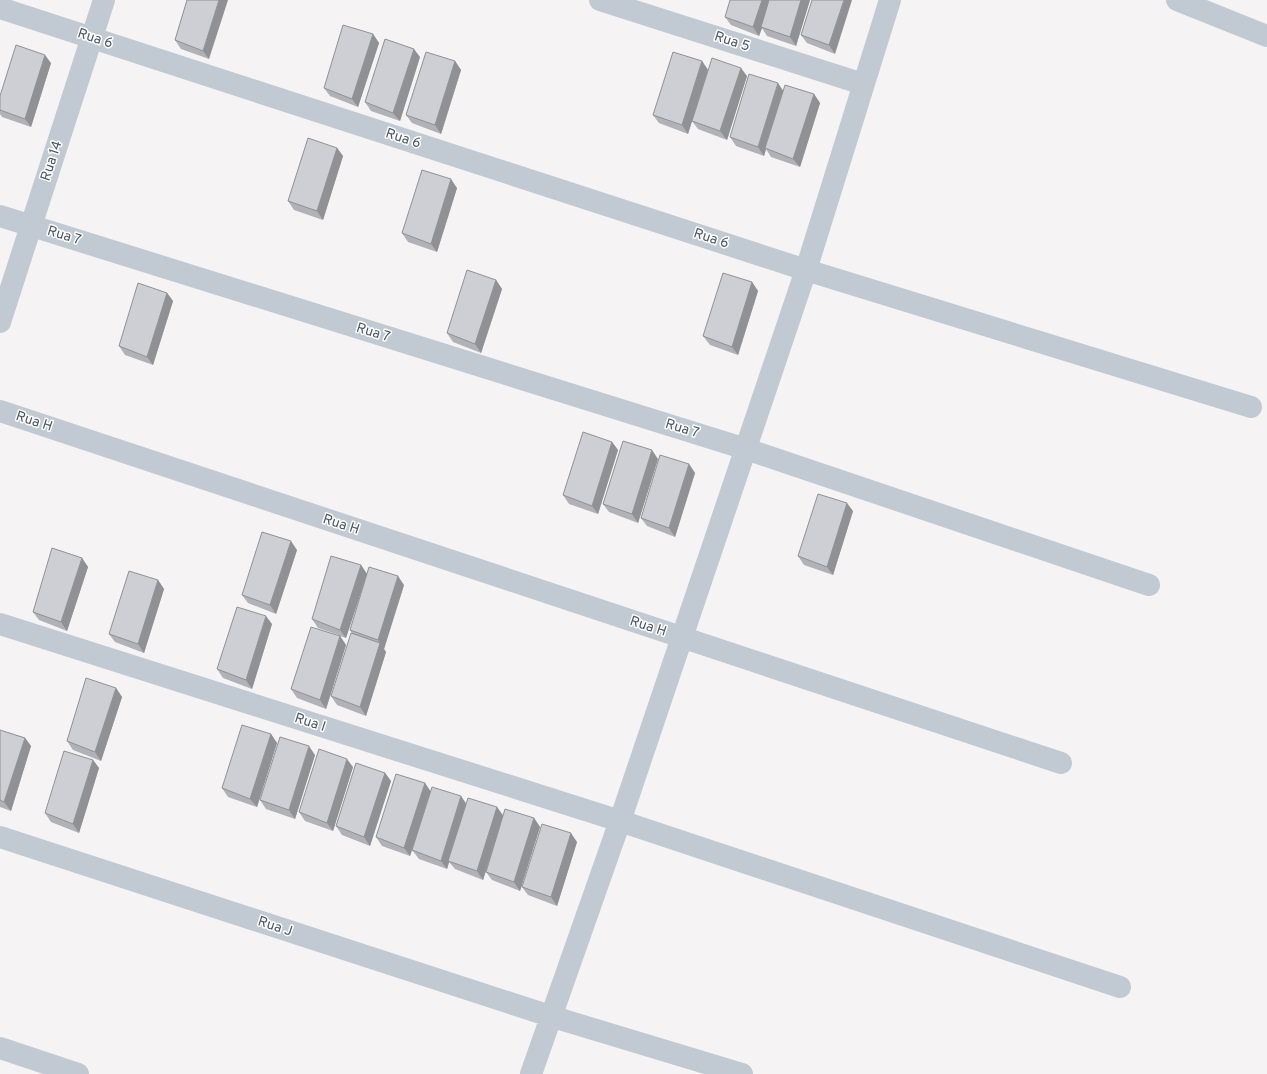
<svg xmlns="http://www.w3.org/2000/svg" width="1267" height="1074" font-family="Overpass,sans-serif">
  <rect width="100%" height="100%" fill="#f5f3f3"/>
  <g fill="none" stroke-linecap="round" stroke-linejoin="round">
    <!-- street -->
    <path stroke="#c1cad2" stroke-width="22" d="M 600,0 L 863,84
      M 1177,0 L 1267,36
      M 0,8 L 806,270 L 1251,407
      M 0,216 L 746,449 L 1149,585
      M 0,322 L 104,0
      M 0,411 L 1061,763
      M 0,624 L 620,821 L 1120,987
      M 0,837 L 550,1016 L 742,1074
      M 0,1048 L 78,1074
      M 531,1074 L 620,821 L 806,270 L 890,0"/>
  </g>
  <!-- wall -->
  <path fill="#b0b2b7" d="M 187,0 L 209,59 L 181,49 L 175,40 Z
    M 810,0 L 796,46 L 767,36 L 762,28 L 759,36 L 731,25 L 725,17 Z
    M 812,0 L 835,54 L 807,43 L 801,35 Z
    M 373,34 L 379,43 L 358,107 L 330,96 L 324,88 Z
    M 420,57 L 400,121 L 371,111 L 365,102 Z
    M 455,61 L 461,70 L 441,134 L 412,123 L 406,115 Z
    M 702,61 L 708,70 L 688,134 L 659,123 L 653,115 Z
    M 51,63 L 31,127 L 2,117 L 0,114 L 0,96 Z
    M 747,76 L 727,140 L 698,129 L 692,121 Z
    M 783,90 L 814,94 L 820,103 L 800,167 L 771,157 L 766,149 L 764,156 L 736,146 L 730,137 Z
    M 337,148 L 343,156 L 323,220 L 294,210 L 288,201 Z
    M 457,188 L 437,252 L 408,242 L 402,233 Z
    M 496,280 L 502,289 L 481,353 L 453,342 L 447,333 Z
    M 752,282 L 758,291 L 738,355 L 710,345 L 703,336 Z
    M 167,293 L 173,301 L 153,365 L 125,355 L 119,346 Z
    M 612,442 L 618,450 L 598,514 L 569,504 L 563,495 Z
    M 658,459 L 638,523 L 609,512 L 603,504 Z
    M 689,464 L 695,473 L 675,537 L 647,526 L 641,518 Z
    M 853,511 L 833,575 L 804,565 L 798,556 Z
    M 297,550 L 276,614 L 248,603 L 242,595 Z
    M 82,558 L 88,567 L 67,631 L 39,620 L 33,612 Z
    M 361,565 L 367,574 L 346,638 L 340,636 L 346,645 L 326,709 L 297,698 L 291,689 L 339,635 L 318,628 L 312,619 Z
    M 158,580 L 164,589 L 144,653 L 115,642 L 109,634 Z
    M 404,585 L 384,649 L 386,652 L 366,716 L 337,705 L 331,696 L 352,634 L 350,630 Z
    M 272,624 L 252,689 L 223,678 L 217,669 Z
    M 116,688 L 122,697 L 101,761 L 73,750 L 67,741 Z
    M 0,730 L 25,738 L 31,746 L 11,811 L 0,807 Z
    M 271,734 L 277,743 L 257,807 L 228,797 L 222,788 Z
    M 315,755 L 295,819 L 266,809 L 260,800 Z
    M 93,760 L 99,768 L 79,833 L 51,822 L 45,813 Z
    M 353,767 L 333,831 L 305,821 L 299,812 Z
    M 385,773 L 391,781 L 370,846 L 342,835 L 336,826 Z
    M 425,783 L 430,791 L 461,796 L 466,804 L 497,807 L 503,815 L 534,818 L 540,827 L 520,891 L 492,880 L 486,872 L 493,849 L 483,880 L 455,869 L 449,862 L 447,869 L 419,859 L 412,850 L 415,841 L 410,856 L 382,846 L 376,837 Z
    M 577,842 L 557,906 L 528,895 L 522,887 Z"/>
  <!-- shaded-wall -->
  <path fill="#909195" d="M 219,0 L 228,0 L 209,59 L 203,51 Z
    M 762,0 L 771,0 L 761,27 L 762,28 L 759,36 L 753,27 Z
    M 801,0 L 810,0 L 796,46 L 790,37 Z
    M 844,0 L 852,0 L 835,54 L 829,45 Z
    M 373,34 L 379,43 L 358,107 L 352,99 Z
    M 414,49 L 420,57 L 400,121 L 393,113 Z
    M 45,55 L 51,63 L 31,127 L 25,119 Z
    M 455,61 L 461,70 L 441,134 L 435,125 Z
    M 702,61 L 708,70 L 688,134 L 682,125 Z
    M 741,68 L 747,76 L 727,140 L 720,131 Z
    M 778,83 L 784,92 L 765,148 L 766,149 L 764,156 L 758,147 Z
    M 814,94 L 820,103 L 800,167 L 793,159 Z
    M 337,148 L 343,156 L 323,220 L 317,211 Z
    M 451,179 L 457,188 L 437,252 L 431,244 Z
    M 496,280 L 502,289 L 481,353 L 475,344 Z
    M 752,282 L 758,291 L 738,355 L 732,347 Z
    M 167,293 L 173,301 L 153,365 L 147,357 Z
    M 612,442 L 618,450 L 598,514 L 592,506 Z
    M 652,450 L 658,459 L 638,523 L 632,514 Z
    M 689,464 L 695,473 L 675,537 L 669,528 Z
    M 847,503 L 853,511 L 833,575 L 827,567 Z
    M 291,541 L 297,550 L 276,614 L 270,605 Z
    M 82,558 L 88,567 L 67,631 L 61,622 Z
    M 361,565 L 367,574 L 346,638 L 340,630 Z
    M 398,576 L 404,585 L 384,649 L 386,652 L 366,716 L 360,707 L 380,643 L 378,640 Z
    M 158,580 L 164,589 L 144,653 L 138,644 Z
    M 266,616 L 272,624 L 252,689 L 246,680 Z
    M 340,636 L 346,645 L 326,709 L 320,700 Z
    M 116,688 L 122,697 L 101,761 L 95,752 Z
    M 271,734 L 277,743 L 257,807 L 250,799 Z
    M 25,738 L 31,746 L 11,811 L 4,802 Z
    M 309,746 L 315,755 L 295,819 L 289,810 Z
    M 347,759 L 353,767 L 333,831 L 327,823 Z
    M 93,760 L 99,768 L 79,833 L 73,824 Z
    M 385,773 L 391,781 L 370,846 L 364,837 Z
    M 425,783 L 431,792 L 410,856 L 404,848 Z
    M 461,796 L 467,805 L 447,869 L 441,861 Z
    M 497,807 L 503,816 L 483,880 L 477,871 Z
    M 534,818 L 540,827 L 520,891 L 514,882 Z
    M 571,833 L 577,842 L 557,906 L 551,897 Z"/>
  <!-- building -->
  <path fill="#cdcfd5" stroke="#909195" d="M 187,0 L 219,0 L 203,51 L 175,40 Z
    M 730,0 L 762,0 L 753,27 L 725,17 Z
    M 769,0 L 801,0 L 790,37 L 761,27 Z
    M 812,0 L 844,0 L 829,45 L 801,35 Z
    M 343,25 L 373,34 L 352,99 L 324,88 Z
    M 385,39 L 414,49 L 393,113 L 365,102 Z
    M 16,45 L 45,55 L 25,119 L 0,110 L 0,96 Z
    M 426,52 L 455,61 L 435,125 L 406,115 Z
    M 673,52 L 702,61 L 682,125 L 653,115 Z
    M 712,58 L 741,68 L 720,131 L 692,121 Z
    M 749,74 L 778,83 L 758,147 L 730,137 Z
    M 785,85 L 814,94 L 793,159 L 765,148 Z
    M 308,138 L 337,148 L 317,211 L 288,201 Z
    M 422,170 L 451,179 L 431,244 L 402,233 Z
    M 467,270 L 496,280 L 475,344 L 447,333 Z
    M 723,273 L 752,282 L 732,347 L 703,336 Z
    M 138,283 L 167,293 L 147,357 L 119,346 Z
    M 583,432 L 612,442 L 592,506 L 563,495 Z
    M 623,441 L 652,450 L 632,514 L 603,504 Z
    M 660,455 L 689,464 L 669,528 L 641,518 Z
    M 818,494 L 847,503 L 827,567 L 798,556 Z
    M 262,532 L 291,541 L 270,605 L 242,595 Z
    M 52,548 L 82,558 L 61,622 L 33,612 Z
    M 331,556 L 361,565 L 340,630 L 312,619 Z
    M 369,567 L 398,576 L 378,640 L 350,630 Z
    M 129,571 L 158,580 L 138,644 L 109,634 Z
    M 237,607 L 266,616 L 246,680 L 217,669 Z
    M 311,627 L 340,636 L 320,700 L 291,689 Z
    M 351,633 L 380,643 L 360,707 L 331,696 Z
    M 86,678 L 116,688 L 95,752 L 67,741 Z
    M 242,725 L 271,734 L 250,799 L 222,788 Z
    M 0,730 L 25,738 L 4,802 L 0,800 Z
    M 280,737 L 309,746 L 289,810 L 260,800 Z
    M 319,749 L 347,759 L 327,823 L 299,812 Z
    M 64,751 L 93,760 L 73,824 L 45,813 Z
    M 356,763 L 385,773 L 364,837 L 336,826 Z
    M 396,774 L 425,783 L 404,848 L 376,837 Z
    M 432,787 L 461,796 L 441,861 L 412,850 Z
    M 468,798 L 497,807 L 477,871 L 448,861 Z
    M 505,809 L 534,818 L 514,882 L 486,872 Z
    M 542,824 L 571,833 L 551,897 L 522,887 Z"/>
  <g text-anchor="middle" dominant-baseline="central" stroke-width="3" stroke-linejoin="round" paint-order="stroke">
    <!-- street labels -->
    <g font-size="14" fill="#4a5661" stroke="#fff">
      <text transform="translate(95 39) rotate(18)">Rua 6</text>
      <text transform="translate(732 42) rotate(18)">Rua 5</text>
      <text transform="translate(403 139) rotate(18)">Rua 6</text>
      <text transform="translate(52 161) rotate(-72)">Rua 14</text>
      <text transform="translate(64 236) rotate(17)">Rua 7</text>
      <text transform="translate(711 239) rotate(18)">Rua 6</text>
      <text transform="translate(373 333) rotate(17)">Rua 7</text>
      <text transform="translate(34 422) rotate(18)">Rua H</text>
      <text transform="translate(682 429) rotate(17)">Rua 7</text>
      <text transform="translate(341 525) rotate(18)">Rua H</text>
      <text transform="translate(648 627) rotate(18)">Rua H</text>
      <text transform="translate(310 723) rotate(18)">Rua I</text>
      <text transform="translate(275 927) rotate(18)">Rua J</text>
    </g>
  </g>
</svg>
